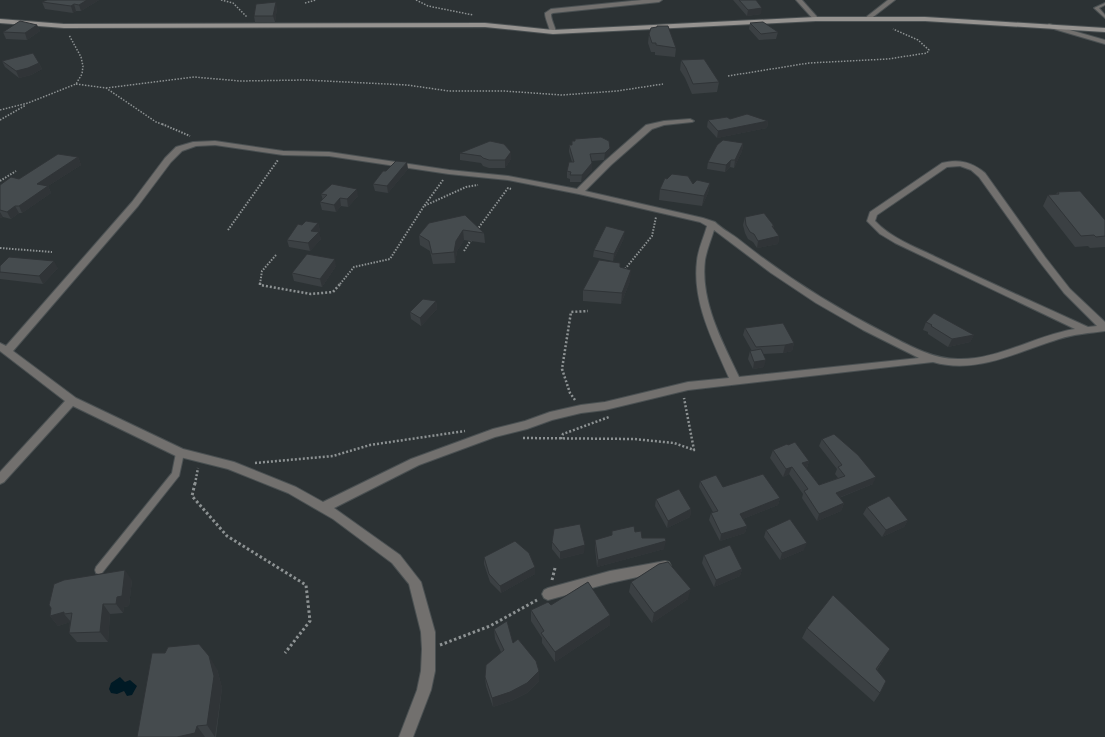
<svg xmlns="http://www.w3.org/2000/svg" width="1105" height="737" font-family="Jost,sans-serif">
  <rect width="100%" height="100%" fill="#2c3234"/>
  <!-- water -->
  <path fill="#001a25" d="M 120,677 L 125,682 L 130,680 L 137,686 L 132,695 L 127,696 L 124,691 L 117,694 L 111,693 L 109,689 L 111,683 Z"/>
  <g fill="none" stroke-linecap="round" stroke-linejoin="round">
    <!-- lane casing -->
    <g stroke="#4a5052" stroke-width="2">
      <path id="lane" d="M 1105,3 L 1105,5 L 1099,8 L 1105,15 L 1105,18 L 1094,8 Z
        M 180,450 L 183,451 L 184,453 L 179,476 L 102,573 L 99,574 L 96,573 L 95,570 L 96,567 L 172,473 L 176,453 L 177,451 Z"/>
    </g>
    <!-- street casing -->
    <g stroke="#4a5052" stroke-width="2">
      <path id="street" d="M 642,0 L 662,0 L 659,2 L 553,13 L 551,14 C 551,20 555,26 556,32 L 553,34 L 550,32 C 549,25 545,19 545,13 L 551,9 Z
        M 796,0 L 802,0 L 818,18 L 818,20 L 814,20 Z
        M 888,0 L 895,0 L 869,20 L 865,20 L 865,18 Z
        M 1049,24 L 1105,40 L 1105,44 L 1047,27 L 1046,26 Z
        M 690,119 L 694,121 L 692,122 L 664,125 L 652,129 L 611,165 L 585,191 L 703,218 L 715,222 C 721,228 730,233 737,238 C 783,275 832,306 885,333 C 908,345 932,359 958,359 C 999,360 1036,335 1075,329 L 895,243 L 880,234 L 867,221 L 870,212 L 942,163 C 959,159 972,162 985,173 L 1045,257 L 1070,289 L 1105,322 L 1105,331 C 1090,333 1074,334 1059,339 C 1019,351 977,375 933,362 L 688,390 L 605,410 L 581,413 L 552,420 L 527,429 L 495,437 L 419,465 L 334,508 L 400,555 L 421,582 L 435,632 L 435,671 L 431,690 L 413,737 L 399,737 L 417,690 L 421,671 L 422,649 L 421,632 L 409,584 L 392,563 L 333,519 L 288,493 L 228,469 L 176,456 L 73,406 L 4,482 L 0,484 L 0,472 L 65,401 L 0,351 L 0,343 L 6,346 L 132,202 L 165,158 L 176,147 L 193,142 L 215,141 L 283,151 L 329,152 L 449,170 L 508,176 L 577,189 L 605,161 L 646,125 L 664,121 ZM 215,145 L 283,155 L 329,156 L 449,174 L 508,180 L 579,194 L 700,222 L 707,226 C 704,237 698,249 697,261 C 692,302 713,341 729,378 L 688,382 L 605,402 L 581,405 L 550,412 L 525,421 L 493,429 L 411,459 L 323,502 L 296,487 L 234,462 L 183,449 L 76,398 L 13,351 L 138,206 L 171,162 L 182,151 L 196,146 ZM 960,166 L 971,170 L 979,177 L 1039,261 L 1064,293 L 1097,326 L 1088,327 C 1038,304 988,282 938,258 C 916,247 892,239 875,221 L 877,215 L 947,167 ZM 714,230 L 771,273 L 816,303 L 863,330 L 919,358 L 739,377 C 722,341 700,301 705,260 C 707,249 711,240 714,230 Z
        M 665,561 L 669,562 L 671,566 L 669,570 L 665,571 L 610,583 L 548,600 L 544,598 L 542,594 L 544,590 L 548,588 L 610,571 Z"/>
    </g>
    <!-- secondary casing -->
    <g stroke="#4a5052" stroke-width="2">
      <path id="secondary" d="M 816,17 L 925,17 L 1105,28 L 1105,32 L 925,21 L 816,21 L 553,34 L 485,27 L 64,28 L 0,23 L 0,19 L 64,24 L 485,23 L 553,30 Z"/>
    </g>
    <!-- path-far3 -->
    <path stroke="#8d9293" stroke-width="1.5" stroke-dasharray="1.5 1.5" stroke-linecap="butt" d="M 221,0 L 233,3 L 247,17
      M 416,0 L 428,6 L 473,15
      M 305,3 L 316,0
      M 728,76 L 809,63 L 888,59 L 927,53 L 929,50 L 918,40 L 893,29
      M 76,84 L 106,88 L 156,122 L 164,125
      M 106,88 L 194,77 L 240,81 L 305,80 L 407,85 L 449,91 L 504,91 L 562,95 L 617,91 L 663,84
      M 0,110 L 28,103 L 76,84 L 82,74 L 83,66 L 81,57 L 69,35
      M 0,120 L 26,105"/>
    <!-- path-far2 -->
    <path stroke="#8d9293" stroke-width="2" stroke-dasharray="1.5 1.5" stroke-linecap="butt" d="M 162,124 L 190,136
      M 443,180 L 424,206 L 466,187 L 478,185
      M 0,181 L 16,171
      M 228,230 L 278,160
      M 477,230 L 508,188 L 511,189
      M 0,248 L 52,252
      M 464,251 L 471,240
      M 625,269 L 652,236 L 656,217
      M 260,284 L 262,271 L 276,255
      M 340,284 L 354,267 L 390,259 L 424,206"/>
    <!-- path-far1 -->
    <path stroke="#8d9293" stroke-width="2.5" stroke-dasharray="2 2" stroke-linecap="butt" d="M 260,283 L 260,285 L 311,294 L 333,292 L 341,283
      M 575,400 L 570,393 L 562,369 L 571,312 L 588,311
      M 523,438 L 634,439 L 674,443 L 694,450 L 684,398
      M 561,439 L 563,434 L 609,417
      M 255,463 L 333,456 L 370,445 L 465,431
      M 195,484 L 198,468"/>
    <!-- path -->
    <path stroke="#8d9293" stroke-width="3" stroke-dasharray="2.5 2.5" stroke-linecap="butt" d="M 195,483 L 192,496 L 227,536 L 306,585 L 310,621 L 285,653
      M 552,580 L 555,568
      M 440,645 L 490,626 L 537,600"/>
    <!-- lane -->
    <use href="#lane" fill="#72706e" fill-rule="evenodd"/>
    <!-- street -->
    <use href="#street" fill="#72706e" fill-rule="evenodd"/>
    <!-- secondary -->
    <use href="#secondary" fill="#969390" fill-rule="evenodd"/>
  </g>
  <!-- wall -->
  <path fill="#3b4043" d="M 99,0 L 81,11 L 76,11 L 73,13 L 45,9 L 42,2 Z
    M 733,0 L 756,0 L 761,14 L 747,16 Z
    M 277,8 L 275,22 L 255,22 L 254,16 Z
    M 750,23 L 778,32 L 776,39 L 759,40 L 749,29 Z
    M 37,25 L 40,31 L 27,40 L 6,39 L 3,32 Z
    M 649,34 L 676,48 L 675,57 L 655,55 L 655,52 L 651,52 L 648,43 Z
    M 681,60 L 719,82 L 717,92 L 692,94 L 685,78 L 680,70 Z
    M 2,61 L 39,63 L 42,69 L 31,75 L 19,78 L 5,67 Z
    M 730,119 L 768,121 L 767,128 L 717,138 L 707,127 L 708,120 Z
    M 743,143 L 742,151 L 734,168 L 730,167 L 725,172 L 707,169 L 708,162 Z
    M 569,145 L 610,148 L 610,155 L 604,160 L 592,161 L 592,170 L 581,182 L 570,182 L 570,179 L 567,178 L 567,171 L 572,162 L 569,152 Z
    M 460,153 L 511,159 L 505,168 L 489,168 L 483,166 L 481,163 L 460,160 Z
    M 78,157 L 81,165 L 48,186 L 51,193 L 22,213 L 19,213 L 11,219 L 3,217 L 0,218 L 0,185 L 19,179 Z
    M 408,169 L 388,193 L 375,191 L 373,184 L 386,171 Z
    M 710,183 L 708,193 L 702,206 L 659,200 L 660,189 L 693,184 Z
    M 1058,192 L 1105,220 L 1105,247 L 1090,248 L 1088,246 L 1075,247 L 1043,206 L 1048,195 L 1056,194 Z
    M 321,194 L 358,196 L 348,207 L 341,206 L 336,212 L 322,210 L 320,202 L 323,200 Z
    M 745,217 L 774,226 L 773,228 L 779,236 L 778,244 L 757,248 L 753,242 L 748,239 L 745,233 L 743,225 Z
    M 318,223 L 320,231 L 318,232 L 321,239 L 310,251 L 289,247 L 287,240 L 302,225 Z
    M 429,223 L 484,233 L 485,243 L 464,240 L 457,251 L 455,263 L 433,264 L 430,251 L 420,245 L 419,235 Z
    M 624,238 L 613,261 L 593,257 L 594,250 Z
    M 0,266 L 58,268 L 43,284 L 0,279 Z
    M 336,266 L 322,287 L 294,281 L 292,273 Z
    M 620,267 L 630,281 L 621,304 L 583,301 L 583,290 Z
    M 436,301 L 437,309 L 421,326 L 411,319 L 410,312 Z
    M 926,322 L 974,335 L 970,342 L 948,347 L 928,334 L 928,332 L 923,330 Z
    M 745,328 L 794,343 L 792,351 L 783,353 L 763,354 L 764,367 L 753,369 L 748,359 L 750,351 L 752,351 L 743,335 Z
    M 822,439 L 873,484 L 839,498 L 844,503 L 841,511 L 817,521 L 802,498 L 803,494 L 789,474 L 783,477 L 770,458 L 773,450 L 788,445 L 809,461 L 807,468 L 806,468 L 819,485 L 838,478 L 835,474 L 837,469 L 819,446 Z
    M 700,481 L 723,487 L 780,498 L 778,505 L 743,519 L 747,526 L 745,533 L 720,541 L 709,520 L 711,513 L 713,512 L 699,487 Z
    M 656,499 L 691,509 L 690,517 L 667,528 L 655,506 Z
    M 867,507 L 908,520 L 904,527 L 882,537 L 863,514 Z
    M 766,530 L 804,550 L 780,560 L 764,537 Z
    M 635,532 L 642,538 L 664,549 L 597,567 L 595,547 L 595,540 Z
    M 552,542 L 584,553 L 560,559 L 552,549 Z
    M 704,555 L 742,569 L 740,576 L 714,587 L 702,563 Z
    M 484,557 L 535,574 L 501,593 L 490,582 L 484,564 Z
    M 132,580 L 129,606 L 124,607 L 123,613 L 110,614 L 108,642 L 77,642 L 69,633 L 70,622 L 58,626 L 50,616 Z
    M 631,582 L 688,599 L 652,623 L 629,592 Z
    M 551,605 L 610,615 L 610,625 L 555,662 L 542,643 L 542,638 L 531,621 L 531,610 Z
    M 807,628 L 884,659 L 877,670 L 880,693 L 874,702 L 802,638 Z
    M 494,629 L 513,643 L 539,671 L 539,681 L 527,693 L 511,701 L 493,707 L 486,686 L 485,677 L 501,652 L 495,639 Z
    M 217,669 L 222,688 L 216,737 L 137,737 Z"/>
  <!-- shaded-wall -->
  <path fill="#303437" d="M 87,0 L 99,0 L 81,11 L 79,5 Z
    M 276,2 L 277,8 L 275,22 L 273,16 Z
    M 74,4 L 76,11 L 73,13 L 71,6 Z
    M 762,8 L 761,14 L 747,16 L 748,10 Z
    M 37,25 L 40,31 L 27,40 L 25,33 Z
    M 39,63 L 42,69 L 31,75 L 19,78 L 16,71 Z
    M 768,121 L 767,128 L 717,138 L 718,131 Z
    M 743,143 L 742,151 L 734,168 L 735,160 Z
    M 610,148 L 610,155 L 604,160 L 605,153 Z
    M 511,152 L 511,159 L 505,168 L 505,160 Z
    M 78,157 L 81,165 L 48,186 L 51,193 L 22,213 L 19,206 L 37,184 Z
    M 731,160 L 730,167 L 725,172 L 726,165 Z
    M 407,162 L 408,169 L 388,193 L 387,186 Z
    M 592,163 L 592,170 L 581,182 L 582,175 Z
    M 710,183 L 708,193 L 702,206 L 704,196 Z
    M 357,189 L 358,196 L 348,207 L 347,199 Z
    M 340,198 L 341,206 L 336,212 L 334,205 Z
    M 15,206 L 19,213 L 11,219 L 7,212 Z
    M 0,212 L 3,217 L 0,218 Z
    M 318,223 L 320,231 L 314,237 L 319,232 L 321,239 L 310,251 L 308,243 L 311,231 Z
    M 463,230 L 464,240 L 457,251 L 455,263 L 454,252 L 456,241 Z
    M 625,231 L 624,238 L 613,261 L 614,254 Z
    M 779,236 L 778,244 L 757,248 L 758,241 Z
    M 335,259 L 336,266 L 322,287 L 320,279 Z
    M 54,261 L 58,268 L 43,284 L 39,276 Z
    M 631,270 L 630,281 L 621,304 L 622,293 Z
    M 436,301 L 437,309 L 421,326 L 420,318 Z
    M 974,335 L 970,342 L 948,347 L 952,339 Z
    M 794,343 L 792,351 L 783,353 L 785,345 Z
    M 766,360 L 764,367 L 753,369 L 754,362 Z
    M 809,461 L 807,468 L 800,471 L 802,463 Z
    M 792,467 L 789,474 L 783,477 L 786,469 Z
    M 876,477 L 873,484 L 833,500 L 836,493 Z
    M 780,498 L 778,505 L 738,521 L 740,514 Z
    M 844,503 L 841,511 L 817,521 L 819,514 Z
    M 691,509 L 690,517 L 667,528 L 668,521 Z
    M 908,520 L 904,527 L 882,537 L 886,530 Z
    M 747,526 L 745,533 L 720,541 L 721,534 Z
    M 666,541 L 664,549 L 597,567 L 598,560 Z
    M 807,543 L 804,550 L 780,560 L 782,553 Z
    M 585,545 L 584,553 L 560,559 L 560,552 Z
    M 535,567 L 535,574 L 501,593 L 500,586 Z
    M 742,569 L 740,576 L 714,587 L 716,580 Z
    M 125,570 L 132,580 L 129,606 L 124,607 L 123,613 L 116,604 L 117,597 Z
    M 691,589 L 688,599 L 652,623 L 654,613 Z
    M 103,604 L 110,614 L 108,642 L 100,632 Z
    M 64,612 L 64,614 L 71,622 L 58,626 L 50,616 Z
    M 610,615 L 610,625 L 555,662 L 555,652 Z
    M 890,649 L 884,659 L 870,679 L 876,669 Z
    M 209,656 L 217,669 L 222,688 L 215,737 L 207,725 Z
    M 539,671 L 539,681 L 527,693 L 511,701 L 493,707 L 492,698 Z
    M 197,726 L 205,737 L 177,737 Z"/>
  <!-- building -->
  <path fill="#454b4e" stroke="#303437" d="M 47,0 L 87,0 L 79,5 L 74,4 L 71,6 L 42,2 Z
    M 739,0 L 756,0 L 762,8 L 748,10 Z
    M 276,2 L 273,16 L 254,16 L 256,4 Z
    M 20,21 L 37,25 L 25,33 L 3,32 Z
    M 763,22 L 778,32 L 761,34 L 750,23 Z
    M 657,26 L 668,26 L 676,48 L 656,45 L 656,43 L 652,43 L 649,34 L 651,28 L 657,27 Z
    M 33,53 L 39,63 L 28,68 L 16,71 L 2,61 Z
    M 704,59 L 719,82 L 693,84 L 686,68 L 681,60 Z
    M 747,114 L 768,121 L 718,131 L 708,120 L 727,117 L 730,119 Z
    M 601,137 L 609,141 L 610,148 L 605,153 L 590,154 L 592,163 L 582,175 L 570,175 L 571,172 L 567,171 L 569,162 L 574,162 L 569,145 L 572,145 L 572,141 L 575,141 L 575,139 Z
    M 723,140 L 743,143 L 735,160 L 731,160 L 726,165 L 708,162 L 717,145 Z
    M 490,141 L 504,144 L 511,152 L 505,160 L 489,160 L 483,158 L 481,156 L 460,153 Z
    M 58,154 L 78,157 L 37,184 L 48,186 L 19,206 L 15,206 L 7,212 L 0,210 L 0,185 L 11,177 L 19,179 Z
    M 396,161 L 407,162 L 387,186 L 373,184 L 383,171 L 386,171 Z
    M 672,174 L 688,176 L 693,184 L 697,180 L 710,183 L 704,196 L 660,189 L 665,178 L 667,179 Z
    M 332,184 L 357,189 L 347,199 L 340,198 L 334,205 L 320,202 L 327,195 L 321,194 Z
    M 1080,191 L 1105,220 L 1105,236 L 1096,237 L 1094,235 L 1081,236 L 1048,195 L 1059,194 L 1058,192 Z
    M 764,213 L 774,226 L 772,226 L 779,236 L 758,241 L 754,234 L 750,232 L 746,225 L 745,217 Z
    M 465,215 L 484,233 L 463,230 L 456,241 L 454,252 L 432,254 L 429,241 L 419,235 L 429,223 Z
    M 306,221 L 318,223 L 311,231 L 319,232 L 308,243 L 287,240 L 298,224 L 302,225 Z
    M 606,226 L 625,231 L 614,254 L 594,250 Z
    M 307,254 L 335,259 L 320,279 L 292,273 Z
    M 9,257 L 54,261 L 39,276 L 0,272 L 0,266 Z
    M 599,260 L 620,263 L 620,267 L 631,270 L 622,293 L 583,290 Z
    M 423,299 L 436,301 L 420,318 L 410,312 Z
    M 934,313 L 974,335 L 952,339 L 931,326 L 932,325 L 926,322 Z
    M 783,323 L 794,343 L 785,345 L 756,347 L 745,328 Z
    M 761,349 L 766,360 L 754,362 L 750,351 Z
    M 834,434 L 858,455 L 876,477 L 836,493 L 844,503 L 819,514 L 804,491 L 808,489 L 792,467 L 786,469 L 773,450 L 787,444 L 788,445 L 795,442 L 809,461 L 802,463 L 819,485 L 845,476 L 838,467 L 842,465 L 822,439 Z
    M 763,474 L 780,498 L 740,514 L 747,526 L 721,534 L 711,513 L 718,511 L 700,481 L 716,475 L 723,487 Z
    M 679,489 L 691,509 L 668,521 L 656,499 Z
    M 889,496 L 908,520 L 886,530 L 867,507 Z
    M 790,519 L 807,543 L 782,553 L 766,530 Z
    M 580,524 L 585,545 L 560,552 L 552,542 L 554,529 Z
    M 634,526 L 635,532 L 641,531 L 642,538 L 665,538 L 666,541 L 598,560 L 595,540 L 612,535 L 612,531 Z
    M 515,541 L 529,553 L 535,567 L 500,586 L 489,574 L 484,557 Z
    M 730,545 L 742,569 L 716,580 L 704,555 Z
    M 668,562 L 691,589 L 654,613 L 631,582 L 659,564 Z
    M 125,570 L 122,596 L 117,597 L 116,604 L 103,604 L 100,632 L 69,633 L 72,613 L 64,614 L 64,612 L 50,616 L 51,608 L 49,605 L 54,584 L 64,580 Z
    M 588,582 L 610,615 L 555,652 L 541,633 L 544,631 L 531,610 L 548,602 L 551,605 Z
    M 833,595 L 890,649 L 876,669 L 886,681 L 880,693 L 807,628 Z
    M 507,621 L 513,643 L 518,639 L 536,661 L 539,671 L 527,683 L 510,692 L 492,698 L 485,677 L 486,665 L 504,650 L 494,629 Z
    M 199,644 L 209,656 L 214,676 L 207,725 L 197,726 L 195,733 L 177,737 L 137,737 L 152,653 L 165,653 L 168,647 Z"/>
</svg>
